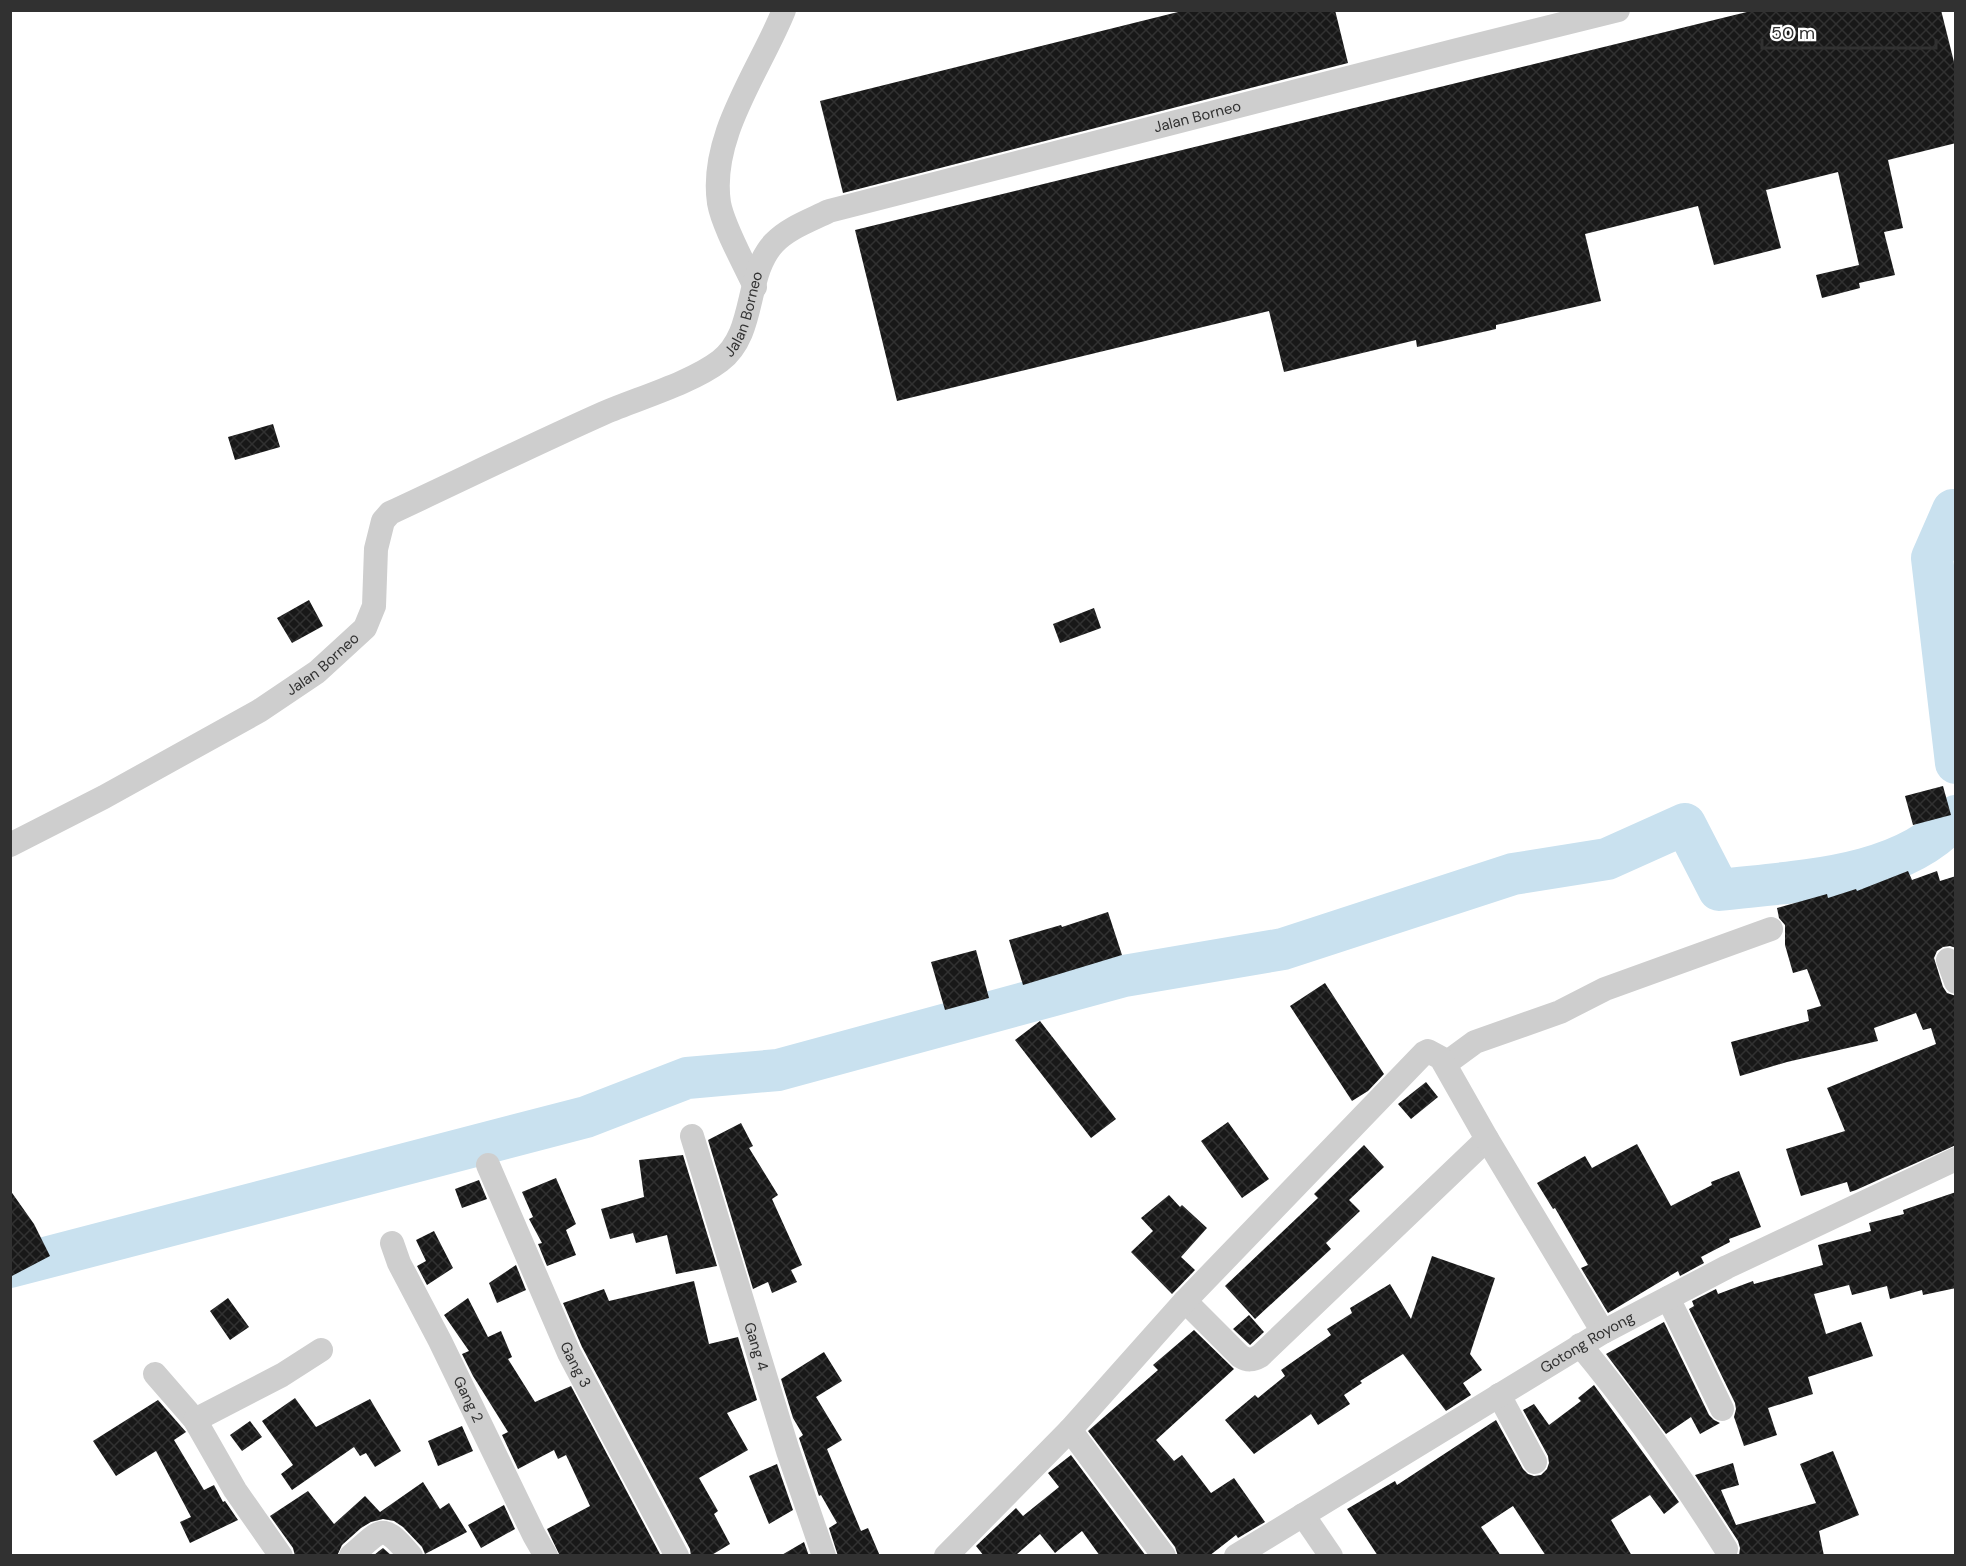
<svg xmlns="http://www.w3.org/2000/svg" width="1966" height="1566" font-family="'DM Sans',sans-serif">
  <defs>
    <pattern id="building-cross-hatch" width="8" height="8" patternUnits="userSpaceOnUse" patternTransform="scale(1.5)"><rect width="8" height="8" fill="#181818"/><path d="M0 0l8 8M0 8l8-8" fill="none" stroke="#313131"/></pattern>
  </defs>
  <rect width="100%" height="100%" fill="#fff"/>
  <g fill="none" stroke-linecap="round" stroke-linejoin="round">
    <!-- river -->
    <path stroke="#c9e1ef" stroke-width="42" d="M 1956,510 L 1953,510 L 1932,558 L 1956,763
      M 10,1267 L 586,1117 L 687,1078 L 778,1070 L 1124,976 L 1283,949 L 1513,874 L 1607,859 L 1685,824 L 1719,890 C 1794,881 1905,879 1956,816"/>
  </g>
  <!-- building -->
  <path fill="url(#building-cross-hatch)" d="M 1186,10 L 1335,10 L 1348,63 L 843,193 L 820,101 Z
    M 1755,10 L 1941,10 L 1956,70 L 1956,143 L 1888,160 L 1903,228 L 1884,232 L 1895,275 L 1859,283 L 1860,288 L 1822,298 L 1816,275 L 1859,265 L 1838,172 L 1766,190 L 1781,248 L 1714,265 L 1698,206 L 1585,234 L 1601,301 L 1496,325 L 1496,329 L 1417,347 L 1416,340 L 1284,372 L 1269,311 L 897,401 L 855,230 Z
    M 273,424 L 280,447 L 235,460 L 228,437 Z
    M 309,600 L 323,626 L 292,643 L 277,618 Z
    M 1094,608 L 1101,628 L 1060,643 L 1053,624 Z
    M 1943,786 L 1951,815 L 1913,825 L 1905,796 Z
    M 1908,871 L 1912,880 L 1937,871 L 1940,881 L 1956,876 L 1956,948 L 1950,946 L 1943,947 L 1937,951 L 1934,958 L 1943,987 L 1947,993 L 1956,996 L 1956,1145 L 1856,1190 L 1850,1192 L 1847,1182 L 1801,1196 L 1786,1149 L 1845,1131 L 1827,1088 L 1936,1044 L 1931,1028 L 1923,1030 L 1916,1013 L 1874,1028 L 1878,1041 L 1787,1062 L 1740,1076 L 1731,1042 L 1809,1021 L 1807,1010 L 1821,1006 L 1807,969 L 1793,973 L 1785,945 L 1785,925 L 1779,918 L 1777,908 L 1827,894 L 1828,898 L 1856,889 L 1857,891 Z
    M 1108,912 L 1122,955 L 1023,985 L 1009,940 L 1061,925 L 1062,927 Z
    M 976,950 L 989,998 L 945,1010 L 931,962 Z
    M 1325,983 L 1384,1074 L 1368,1091 L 1352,1101 L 1290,1006 Z
    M 1040,1021 L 1116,1119 L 1091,1138 L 1015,1040 Z
    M 1426,1082 L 1438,1097 L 1411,1119 L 1398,1104 Z
    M 1228,1122 L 1269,1179 L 1242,1198 L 1201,1141 Z
    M 741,1123 L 753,1146 L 749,1148 L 778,1195 L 772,1199 L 802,1265 L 791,1270 L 797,1282 L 772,1293 L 768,1282 L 753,1289 L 708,1140 Z
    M 1637,1144 L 1671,1206 L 1712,1185 L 1711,1182 L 1739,1171 L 1761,1227 L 1729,1239 L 1730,1242 L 1701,1257 L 1704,1263 L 1680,1276 L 1678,1271 L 1608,1313 L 1581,1268 L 1588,1265 L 1555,1208 L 1553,1209 L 1537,1183 L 1585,1156 L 1592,1168 Z
    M 1364,1145 L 1384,1167 L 1349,1200 L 1360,1211 L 1326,1243 L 1331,1249 L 1255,1319 L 1225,1286 L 1318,1198 L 1314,1194 Z
    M 683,1155 L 717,1266 L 676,1274 L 667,1235 L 636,1243 L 633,1233 L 610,1239 L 601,1209 L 644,1197 L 639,1160 Z
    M 556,1178 L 576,1224 L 566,1230 L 576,1255 L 547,1266 L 538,1244 L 542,1243 L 529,1219 L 533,1217 L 522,1192 Z
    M 479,1180 L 487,1199 L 462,1208 L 455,1189 Z
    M 10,1190 L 34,1224 L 50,1256 L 10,1277 Z
    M 1956,1192 L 1956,1288 L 1923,1295 L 1922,1290 L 1890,1299 L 1887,1286 L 1852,1295 L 1849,1285 L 1814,1294 L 1826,1334 L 1861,1322 L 1873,1356 L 1808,1377 L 1813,1394 L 1768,1408 L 1777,1435 L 1744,1446 L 1734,1417 L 1736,1409 L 1735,1403 L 1689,1309 L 1694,1306 L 1692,1301 L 1716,1289 L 1718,1294 L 1753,1281 L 1754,1284 L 1823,1265 L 1818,1245 L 1871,1231 L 1869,1223 L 1904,1214 L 1903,1210 Z
    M 1169,1195 L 1180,1207 L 1182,1205 L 1207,1228 L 1181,1257 L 1195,1270 L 1172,1294 L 1131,1252 L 1153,1231 L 1141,1218 Z
    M 434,1231 L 453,1268 L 427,1285 L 417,1266 L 426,1261 L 416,1240 Z
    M 1432,1256 L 1495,1278 L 1470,1354 L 1482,1370 L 1463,1383 L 1471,1395 L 1446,1411 L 1403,1354 L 1360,1381 L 1362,1383 L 1344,1395 L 1350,1404 L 1318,1425 L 1311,1414 L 1254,1454 L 1225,1420 L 1255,1395 L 1258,1398 L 1285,1376 L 1281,1370 L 1331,1335 L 1327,1329 L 1352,1313 L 1350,1308 L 1390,1284 L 1411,1319 Z
    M 516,1265 L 526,1290 L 497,1303 L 489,1283 Z
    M 694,1281 L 709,1344 L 738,1337 L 757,1400 L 727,1413 L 748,1450 L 699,1478 L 718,1511 L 714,1514 L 730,1544 L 710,1556 L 691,1556 L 690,1549 L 582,1347 L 563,1303 L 604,1289 L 609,1301 Z
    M 228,1298 L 249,1327 L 230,1340 L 210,1311 Z
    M 468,1298 L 488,1337 L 501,1331 L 512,1357 L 508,1359 L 535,1402 L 571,1386 L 661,1556 L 560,1556 L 547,1529 L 590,1506 L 566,1455 L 558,1459 L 554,1450 L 518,1469 L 502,1435 L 508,1432 L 473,1376 L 462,1354 L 469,1351 L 444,1315 Z
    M 1249,1315 L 1264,1332 L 1250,1345 L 1233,1329 Z
    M 1664,1322 L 1709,1415 L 1714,1420 L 1720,1423 L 1700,1434 L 1691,1417 L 1666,1434 L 1606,1354 Z
    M 1194,1330 L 1234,1369 L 1156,1440 L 1174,1461 L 1182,1455 L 1211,1493 L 1234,1478 L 1265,1522 L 1238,1538 L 1236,1535 L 1209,1556 L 1178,1556 L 1175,1547 L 1088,1431 L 1158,1370 L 1153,1365 Z
    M 824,1352 L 842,1381 L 816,1397 L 842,1440 L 827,1449 L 861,1531 L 868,1528 L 880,1556 L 838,1556 L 829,1528 L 837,1523 L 821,1495 L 819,1496 L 799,1438 L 803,1435 L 793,1418 L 781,1379 Z
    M 1594,1385 L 1679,1502 L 1664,1514 L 1650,1495 L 1611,1520 L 1632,1556 L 1546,1556 L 1513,1506 L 1481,1527 L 1501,1556 L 1378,1556 L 1347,1509 L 1395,1481 L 1397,1485 L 1496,1420 L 1523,1469 L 1528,1474 L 1534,1476 L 1541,1475 L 1547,1469 L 1549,1463 L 1548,1456 L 1523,1410 L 1534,1404 L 1549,1425 L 1581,1401 L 1578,1398 Z
    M 295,1398 L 316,1427 L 370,1399 L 401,1451 L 375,1467 L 366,1453 L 360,1456 L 354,1447 L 292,1490 L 281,1474 L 293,1465 L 262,1421 Z
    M 158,1400 L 186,1432 L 174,1440 L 204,1490 L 214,1485 L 223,1502 L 225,1501 L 238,1520 L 190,1543 L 180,1522 L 191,1517 L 156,1451 L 116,1476 L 93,1441 Z
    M 250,1421 L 262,1437 L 242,1451 L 230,1435 Z
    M 462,1426 L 473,1451 L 438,1466 L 428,1441 Z
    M 1833,1451 L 1859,1515 L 1819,1531 L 1824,1556 L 1739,1556 L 1740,1548 L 1738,1541 L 1695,1475 L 1733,1463 L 1739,1485 L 1721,1490 L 1736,1525 L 1816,1503 L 1800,1464 Z
    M 1071,1455 L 1146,1556 L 1100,1556 L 1082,1531 L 1055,1553 L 1040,1534 L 1015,1556 L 984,1556 L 976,1546 L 1016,1508 L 1023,1516 L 1059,1487 L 1048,1473 Z
    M 777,1464 L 793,1510 L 769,1524 L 749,1476 Z
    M 423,1482 L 440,1509 L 449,1503 L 467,1532 L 425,1554 L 422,1547 L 403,1527 L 394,1521 L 383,1519 L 371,1522 L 361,1528 L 342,1545 L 337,1556 L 295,1556 L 293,1548 L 270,1516 L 308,1491 L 334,1524 L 365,1496 L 380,1512 Z
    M 504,1505 L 515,1529 L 481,1548 L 468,1525 Z
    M 804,1542 L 809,1556 L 780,1556 Z
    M 383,1548 L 392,1556 L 373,1556 L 379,1551 Z"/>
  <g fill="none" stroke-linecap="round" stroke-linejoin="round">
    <!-- street -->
    <g stroke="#cecece" stroke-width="24">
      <path d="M 755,287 C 745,265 723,226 719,203 C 709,136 760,70 784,10"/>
      <path id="s1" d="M 10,845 L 104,797 L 259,711 L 317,672 L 365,628 L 374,606 L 376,549 L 383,521 L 390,513 C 461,480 532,445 604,413 C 639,398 691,383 720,361 C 757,333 744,275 774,243 C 788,228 811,220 829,211 L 1457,50 L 1618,10"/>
      <path d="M 1948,960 L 1956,982"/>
      <path d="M 1445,1064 L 1475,1042 L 1560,1012 L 1605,989 L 1771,929"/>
      <path id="s2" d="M 692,1136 L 788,1451 L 824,1556"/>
      <path id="s3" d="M 488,1165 L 569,1353 L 677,1556"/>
      <path id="s4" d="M 392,1243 L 399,1263 L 440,1341 L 534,1535 L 546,1556"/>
      <path d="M 1668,1298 L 1722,1409"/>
      <path d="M 1185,1301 L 1240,1356 C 1248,1361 1253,1360 1260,1356 L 1487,1139"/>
      <path d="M 1580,1345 C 1634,1410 1681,1477 1726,1549"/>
      <path d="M 155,1374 L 195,1420 L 235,1490 L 281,1556"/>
      <path d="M 1499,1395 L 1535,1462"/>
      <path d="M 195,1420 L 282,1375 L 321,1350"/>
      <path d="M 1070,1430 L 1164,1556"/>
      <path d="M 1303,1515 L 1331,1556"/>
      <path d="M 351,1556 C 383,1529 381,1521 411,1556"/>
      <path d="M 946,1556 L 1070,1430 L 1185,1301 L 1424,1053 L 1428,1051 L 1441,1058 L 1487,1139 L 1603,1332"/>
      <path id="s5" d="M 1236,1556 L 1603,1332 L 1727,1267 L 1956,1159"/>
    </g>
  </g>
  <g text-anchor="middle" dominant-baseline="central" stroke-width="6" stroke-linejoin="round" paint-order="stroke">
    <!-- street labels -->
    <g font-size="15" fill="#313131" stroke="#fff">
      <text stroke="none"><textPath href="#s1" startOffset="1478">Jalan Borneo</textPath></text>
      <text stroke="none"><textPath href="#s1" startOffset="956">Jalan Borneo</textPath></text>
      <text stroke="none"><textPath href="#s1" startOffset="362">Jalan Borneo</textPath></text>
      <text stroke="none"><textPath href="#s5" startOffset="411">Gotong Royong</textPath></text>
      <text stroke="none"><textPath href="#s2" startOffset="220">Gang 4</textPath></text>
      <text stroke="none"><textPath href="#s3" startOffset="218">Gang 3</textPath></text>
      <text stroke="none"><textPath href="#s4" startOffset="174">Gang 2</textPath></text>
    </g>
  </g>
  <!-- border -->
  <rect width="1966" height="1566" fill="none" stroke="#313131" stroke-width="24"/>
  <!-- scale -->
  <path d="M1762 39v9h174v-9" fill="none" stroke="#313131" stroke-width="3"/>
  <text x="1771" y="39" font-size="18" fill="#313131" stroke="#ffffff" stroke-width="4.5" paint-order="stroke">50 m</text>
</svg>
